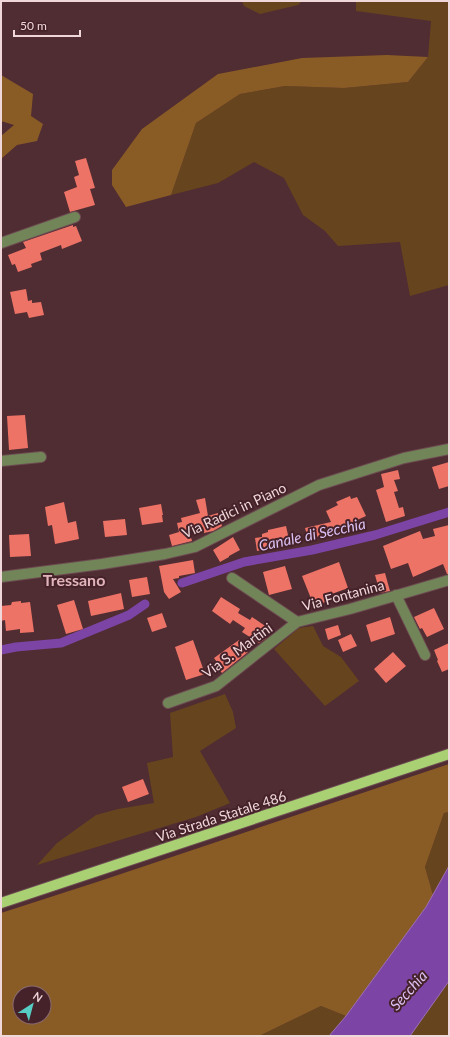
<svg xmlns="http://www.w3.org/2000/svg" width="450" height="1037" font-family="Lato,sans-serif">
  <rect width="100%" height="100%" fill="#502c33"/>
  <!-- green -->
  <path fill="#66451e" d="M 242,1 L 302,1 L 298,5 L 260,14 L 244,6 Z
    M 356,1 L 449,1 L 449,285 L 410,296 L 400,242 L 338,246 L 325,231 L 303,215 L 284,178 L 254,162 L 218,183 L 171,195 L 196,123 L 240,94 L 285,86 L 344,88 L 408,82 L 428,57 L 431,21 L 356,11 Z
    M 313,626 L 323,646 L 341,657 L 359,681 L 325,706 L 274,649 L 299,628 Z
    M 225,694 L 233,712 L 236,728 L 200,751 L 230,803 L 196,817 L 37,865 L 57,843 L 96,815 L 118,809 L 154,803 L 147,763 L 173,757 L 170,713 Z
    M 449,812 L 449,866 L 433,895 L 425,867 L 444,813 Z
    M 449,981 L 449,1036 L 410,1036 Z
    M 321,1006 L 346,1016 L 329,1036 L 259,1036 Z"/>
  <!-- forest -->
  <path fill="#8a5c25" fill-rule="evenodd" d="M 387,55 L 428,57 L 408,82 L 344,88 L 285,86 L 240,94 L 196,123 L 171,195 L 126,207 L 112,185 L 112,170 L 142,129 L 218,74 L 302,58 Z
    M 1,75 L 33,94 L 31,116 L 43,124 L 37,141 L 17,145 L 1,159 L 1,136 L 14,125 L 1,121 Z
    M 449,764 L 449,812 L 444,813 L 425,867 L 433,895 L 426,907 L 346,1016 L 321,1006 L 259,1036 L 1,1036 L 1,913 L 100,881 ZM 20,993 L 44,993 L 44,1017 L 20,1017 Z"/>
  <!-- water -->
  <path fill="#7c45a5" stroke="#9e71b5" d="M 449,866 L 449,981 L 410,1036 L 329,1036 L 346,1016 L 426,907 Z"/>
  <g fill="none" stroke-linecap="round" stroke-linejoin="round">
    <!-- canal -->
    <path stroke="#7c45a5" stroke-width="9" d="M 182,583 L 244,562 L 312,550 L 375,535 L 449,512
      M 1,650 L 16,647 L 61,643 L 129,615 L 145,604"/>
  </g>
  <!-- building -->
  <path fill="#ed7366" d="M 86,158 L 95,188 L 90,189 L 95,205 L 70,212 L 64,192 L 77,187 L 74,177 L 79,175 L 75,161 Z
    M 73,225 L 73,227 L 76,226 L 82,241 L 62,249 L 61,245 L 40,253 L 42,260 L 31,264 L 32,267 L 18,272 L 15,264 L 12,265 L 8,255 L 26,248 L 23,242 Z
    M 26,289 L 28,301 L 32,300 L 32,303 L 41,302 L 44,315 L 29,318 L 27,312 L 15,314 L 10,292 Z
    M 25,415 L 28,448 L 9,450 L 7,416 Z
    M 449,462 L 449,486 L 439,489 L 432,467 Z
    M 398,470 L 400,479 L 394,480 L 398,491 L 394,492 L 399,508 L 403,507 L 405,516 L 386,522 L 376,490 L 384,487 L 381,474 Z
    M 350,496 L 351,499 L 357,497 L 366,516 L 324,535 L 308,539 L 305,528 L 331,522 L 326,511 L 338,505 L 336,502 Z
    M 205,498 L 208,516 L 218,513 L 222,526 L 213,531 L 204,533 L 203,527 L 189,530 L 192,541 L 172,546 L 169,535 L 179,532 L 177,523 L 182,522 L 181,518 L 200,513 L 196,500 Z
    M 64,502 L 68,523 L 76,521 L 79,539 L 55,544 L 52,525 L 48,526 L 45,507 Z
    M 161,504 L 163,515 L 162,515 L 163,522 L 142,525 L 139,508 Z
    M 125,519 L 127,535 L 105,537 L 103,521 Z
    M 449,525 L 449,574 L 447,574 L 443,564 L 413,577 L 408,563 L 391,569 L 383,546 L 420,531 L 423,539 L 435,536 L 433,529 Z
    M 286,526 L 290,544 L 257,551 L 255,538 L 262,537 L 262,534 L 268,532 L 268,530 Z
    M 29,534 L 31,556 L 10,557 L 9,535 Z
    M 233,537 L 240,550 L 229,556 L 229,557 L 220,562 L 213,550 Z
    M 193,560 L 195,573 L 179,576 L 179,578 L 173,579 L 181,592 L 169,599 L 164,592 L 159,566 Z
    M 339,562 L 348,588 L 329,595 L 331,600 L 314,606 L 302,576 Z
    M 285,566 L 292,589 L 269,595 L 263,572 Z
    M 385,573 L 390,591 L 380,593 L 375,575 Z
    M 147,577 L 150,594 L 132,597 L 129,580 Z
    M 121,593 L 124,609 L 91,616 L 88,601 Z
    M 221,597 L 240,609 L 238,613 L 250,620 L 252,617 L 271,630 L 265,639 L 259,643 L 242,632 L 245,628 L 233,620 L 230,624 L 212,611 Z
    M 74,600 L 83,629 L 66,634 L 57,605 Z
    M 21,601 L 21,603 L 30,602 L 34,632 L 20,633 L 20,629 L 6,631 L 5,620 L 1,621 L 1,606 L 11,605 L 12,602 Z
    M 434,608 L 444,629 L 427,637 L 422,628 L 420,629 L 414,617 Z
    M 162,613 L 167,627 L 152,632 L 147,618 Z
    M 390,617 L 395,634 L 371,642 L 366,625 Z
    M 338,625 L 341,635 L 328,640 L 325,629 Z
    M 351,634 L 357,646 L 343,652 L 338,640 Z
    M 193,640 L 205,674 L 186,680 L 175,647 Z
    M 239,640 L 248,652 L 222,673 L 217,667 L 219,665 L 214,658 Z
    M 449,643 L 449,669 L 442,672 L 437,661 L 438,660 L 434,650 Z
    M 393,652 L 406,666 L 386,683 L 374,669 Z
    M 143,779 L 149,794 L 128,802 L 122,787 Z"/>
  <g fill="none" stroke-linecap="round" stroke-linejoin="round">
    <!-- minor casing -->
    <g stroke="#6d4b51" stroke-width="12">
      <path id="minor" d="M 1,243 L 75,217
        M 1,461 L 41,457
        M 1,577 L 102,564 L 165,554 L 195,547 L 319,485 L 404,458 L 449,449
        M 232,578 L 297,622
        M 396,595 L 425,655
        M 168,703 L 216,686 L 297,622 L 350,609 L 449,580"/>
    </g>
    <!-- major casing -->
    <g stroke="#6d4b51" stroke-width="12">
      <path id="major" d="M 1,903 L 449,754"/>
    </g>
    <!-- minor -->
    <use href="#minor" stroke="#718559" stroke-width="10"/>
    <!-- major -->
    <use href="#major" stroke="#a9d173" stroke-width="10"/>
  </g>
  <g text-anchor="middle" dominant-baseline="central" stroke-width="4" stroke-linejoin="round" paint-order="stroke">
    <!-- street labels -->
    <g font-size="14" fill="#efd7da" stroke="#452229">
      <text transform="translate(234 510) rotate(-25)">Via Radici in Piano</text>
      <text transform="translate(343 595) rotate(-15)">Via Fontanina</text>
      <text transform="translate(237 650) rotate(-36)">Via S. Martini</text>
      <text transform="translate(221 816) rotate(-18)">Via Strada Statale 486</text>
    </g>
    <!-- water labels -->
    <g font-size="15" font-style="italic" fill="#dac1f3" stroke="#452229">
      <text transform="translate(312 534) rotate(-12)">Canale di Secchia</text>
      <text transform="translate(408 990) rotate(-48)">Secchia</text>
    </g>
    <!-- quarter labels -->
    <g font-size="16" font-weight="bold" fill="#e1b4bb" stroke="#452229">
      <text x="74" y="579">Tressano</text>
    </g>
  </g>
  <!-- border -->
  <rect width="450" height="1037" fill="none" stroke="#efd7da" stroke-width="4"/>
  <!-- north arrow -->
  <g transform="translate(32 1005) rotate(36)"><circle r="19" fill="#452229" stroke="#896a70"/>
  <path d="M0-3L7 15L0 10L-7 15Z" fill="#56cec4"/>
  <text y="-6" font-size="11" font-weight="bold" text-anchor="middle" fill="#efd7da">N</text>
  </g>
  <!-- scale -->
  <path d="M14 30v6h66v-6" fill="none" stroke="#efd7da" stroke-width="2"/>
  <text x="20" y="30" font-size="12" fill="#efd7da" stroke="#452229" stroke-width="3" paint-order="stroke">50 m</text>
</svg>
